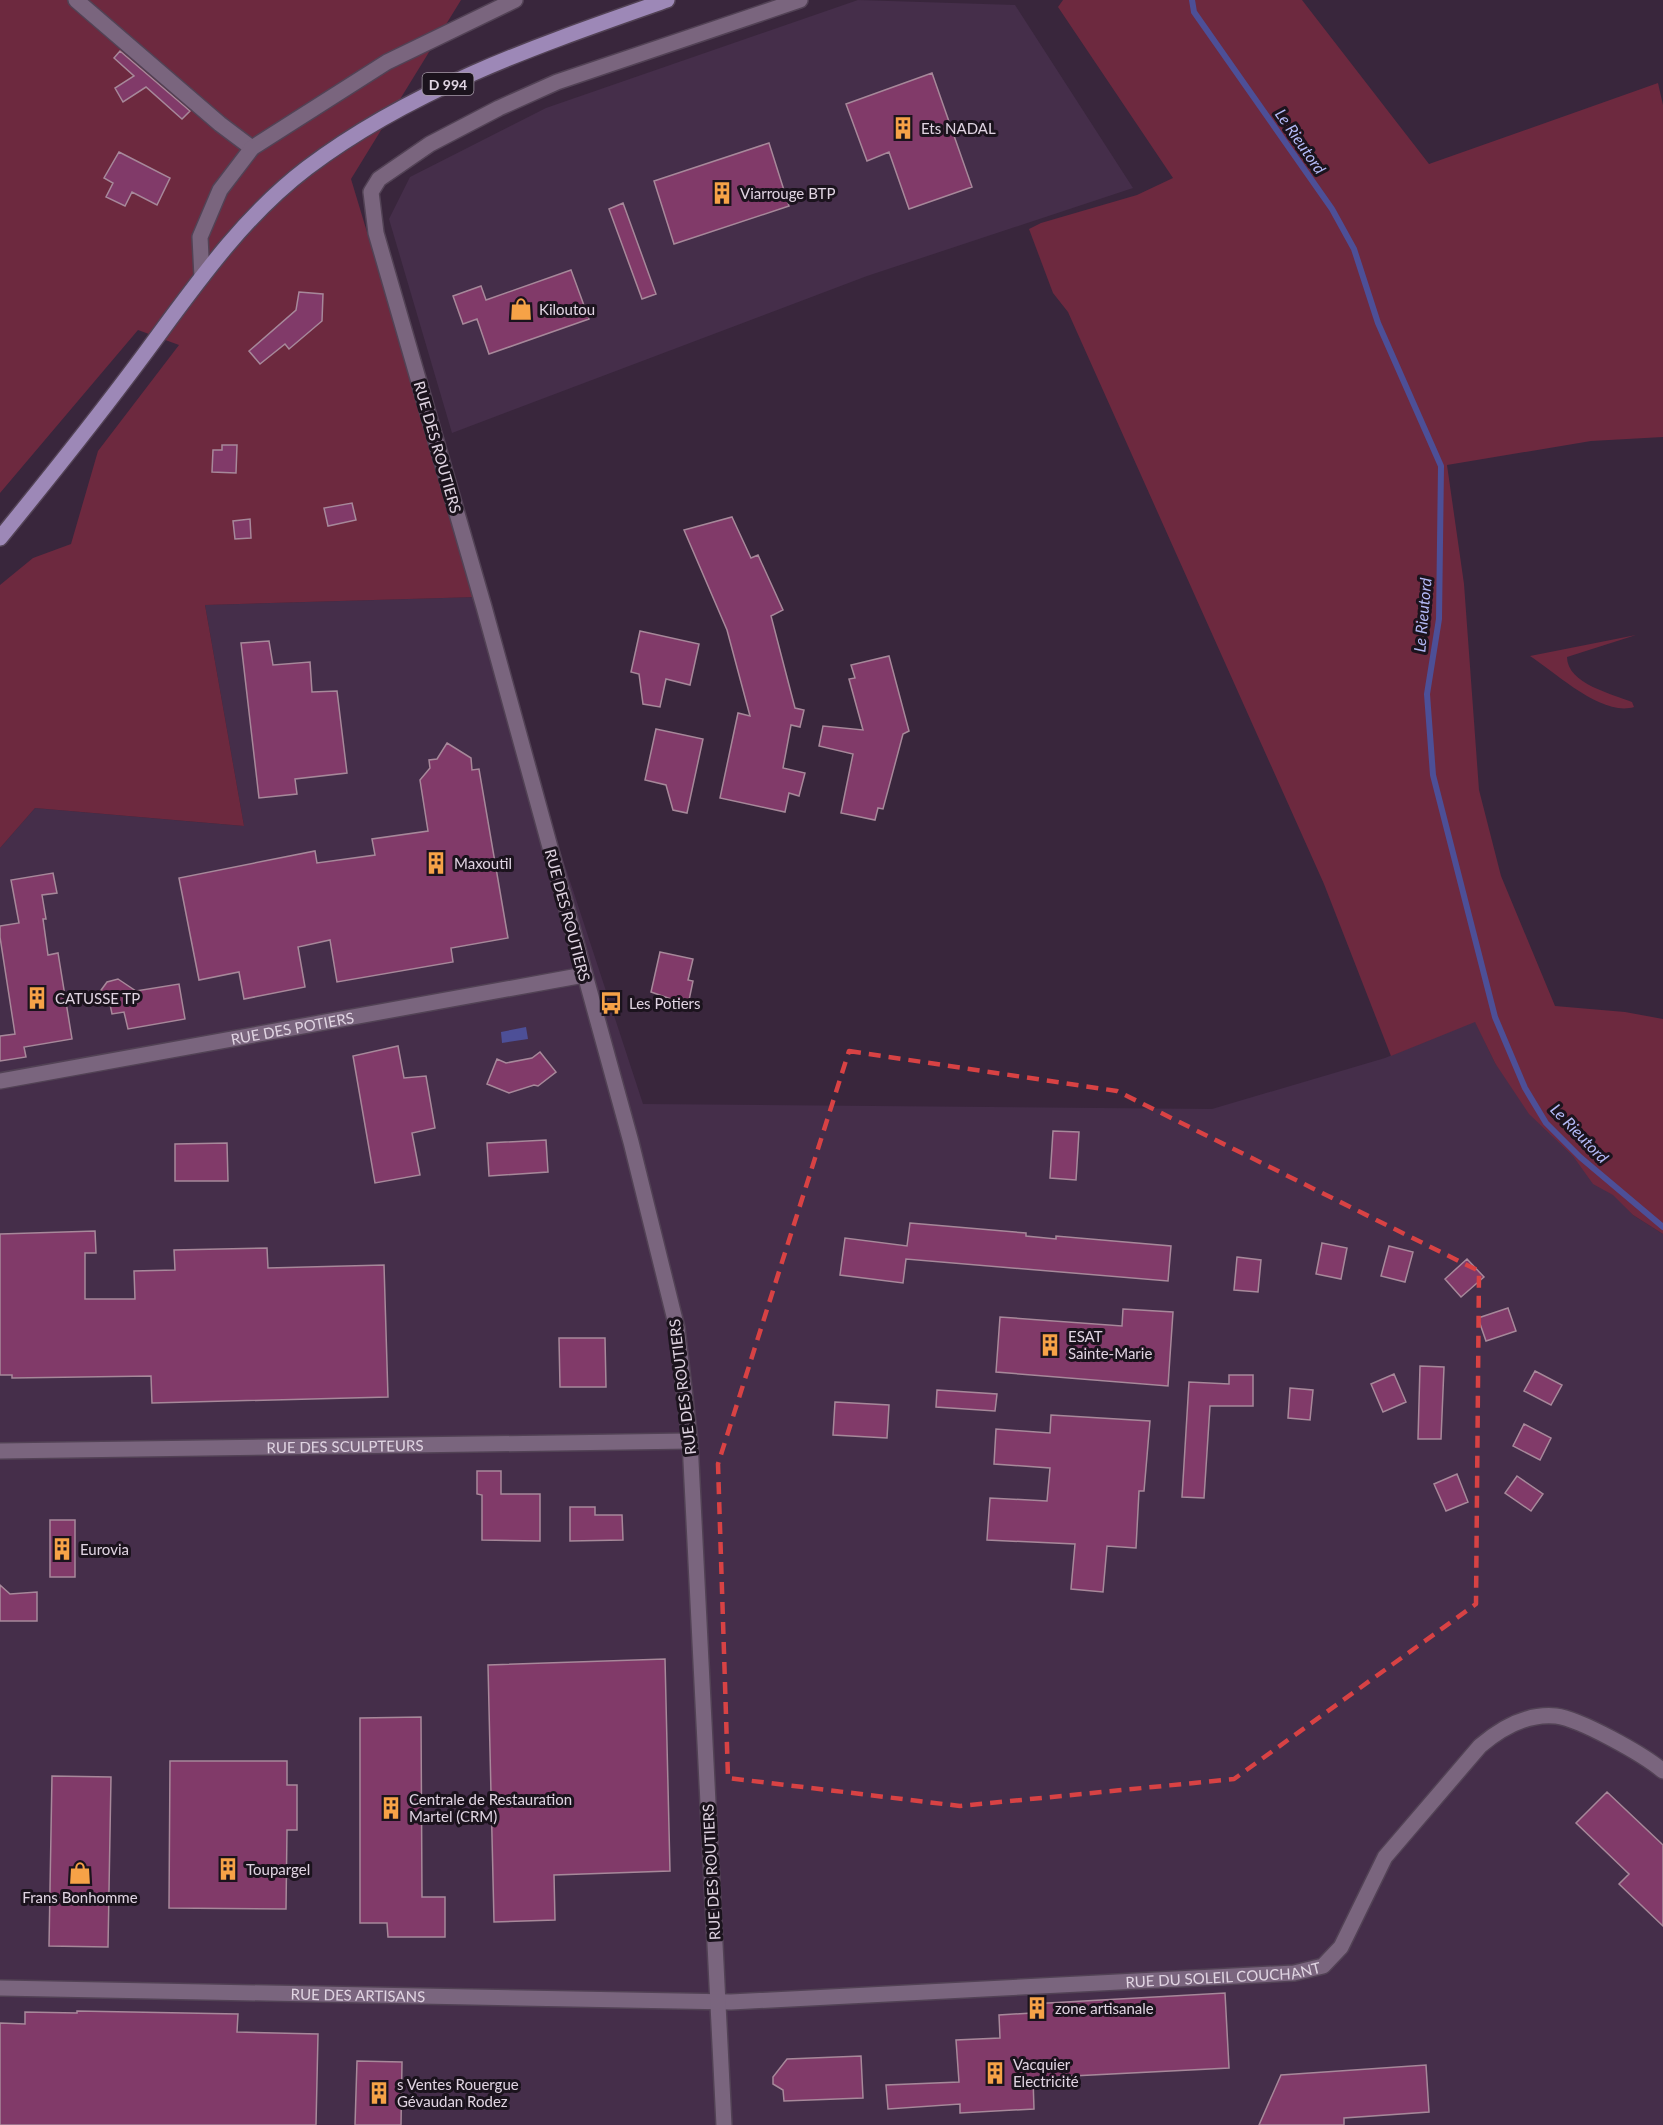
<svg xmlns="http://www.w3.org/2000/svg" width="1663" height="2125" font-family="Lato,sans-serif">
  <rect width="100%" height="100%" fill="#39263c"/>
  <!-- built -->
  <path fill="#452e4a" d="M 858,0 L 1015,5 L 1133,188 L 867,276 L 452,433 L 389,219 L 410,177 L 546,108 Z
    M 477,597 L 643,1104 L 1212,1109 L 1385,1058 L 1475,1021 L 1495,1063 L 1633,1215 L 1663,1234 L 1663,2125 L 0,2125 L 0,848 L 35,808 L 244,826 L 205,605 Z"/>
  <!-- green -->
  <path fill="#6d293f" d="M 0,0 L 461,0 L 351,179 L 477,597 L 205,605 L 244,826 L 35,808 L 0,848 L 0,585 L 33,558 L 71,544 L 98,451 L 179,345 L 138,330 L 0,493 Z
    M 1063,0 L 1302,0 L 1429,164 L 1658,83 L 1663,105 L 1663,437 L 1591,441 L 1447,465 L 1464,584 L 1479,790 L 1501,876 L 1555,1006 L 1625,1012 L 1663,1019 L 1663,1234 L 1633,1215 L 1613,1195 L 1593,1184 L 1573,1156 L 1529,1114 L 1495,1063 L 1475,1022 L 1391,1056 L 1324,884 L 1068,312 L 1053,293 L 1029,229 L 1041,223 L 1137,195 L 1173,178 L 1058,7 Z
    M 1636,635 L 1567,657 C 1567,684 1613,694 1632,702 L 1634,707 C 1602,717 1555,672 1530,656 Z"/>
  <!-- water -->
  <path fill="#4d4f97" d="M 526,1027 L 528,1039 L 502,1043 L 501,1032 Z"/>
  <g fill="none" stroke-linecap="round" stroke-linejoin="round">
    <!-- stream -->
    <path stroke="#4d4f97" stroke-width="6" d="M 1192,0 L 1194,12 L 1332,209 L 1354,249 L 1378,323 L 1441,466 L 1439,619 L 1427,694 L 1433,775 L 1495,1017 L 1525,1088 L 1546,1123 L 1580,1157 L 1663,1227"/>
  </g>
  <!-- building -->
  <path fill="#813a69" stroke="#a7889a" stroke-width="1.5" d="M 120,51 L 190,111 L 182,119 L 146,87 L 123,102 L 115,88 L 134,76 L 114,58 Z
    M 932,73 L 972,187 L 909,209 L 889,152 L 867,161 L 846,104 Z
    M 769,143 L 789,206 L 674,244 L 654,181 Z
    M 119,152 L 170,178 L 157,205 L 132,192 L 125,206 L 106,197 L 113,183 L 104,178 Z
    M 623,203 L 656,294 L 642,299 L 609,209 Z
    M 571,270 L 589,319 L 489,354 L 477,319 L 463,324 L 453,296 L 481,286 L 486,300 Z
    M 299,292 L 323,294 L 322,321 L 289,349 L 285,344 L 260,364 L 249,351 L 296,310 Z
    M 222,445 L 237,445 L 236,473 L 212,472 L 213,450 L 222,450 Z
    M 352,503 L 356,520 L 328,526 L 324,508 Z
    M 732,517 L 751,558 L 758,555 L 783,610 L 771,616 L 795,708 L 804,710 L 800,727 L 791,725 L 783,768 L 805,773 L 799,796 L 789,793 L 785,812 L 720,798 L 738,713 L 750,716 L 727,630 L 684,530 Z
    M 250,519 L 251,538 L 235,539 L 233,521 Z
    M 640,631 L 699,644 L 690,685 L 666,679 L 660,707 L 643,704 L 639,674 L 631,672 Z
    M 269,641 L 273,665 L 310,662 L 312,692 L 337,691 L 347,773 L 295,779 L 297,794 L 259,798 L 241,643 Z
    M 889,656 L 909,731 L 903,734 L 883,809 L 878,808 L 875,820 L 841,813 L 853,754 L 819,746 L 823,726 L 863,730 L 849,679 L 855,678 L 851,665 Z
    M 656,729 L 703,739 L 687,813 L 673,810 L 666,785 L 645,780 Z
    M 447,743 L 471,758 L 472,770 L 479,769 L 508,938 L 451,948 L 453,962 L 337,982 L 330,940 L 298,947 L 305,987 L 244,999 L 239,972 L 199,980 L 179,878 L 315,851 L 317,863 L 375,855 L 372,839 L 428,831 L 420,780 L 430,768 L 429,760 L 437,759 Z
    M 53,873 L 57,893 L 42,895 L 46,919 L 43,919 L 48,955 L 58,953 L 72,1039 L 24,1047 L 26,1057 L 0,1061 L 0,1036 L 15,1034 L 0,937 L 0,926 L 19,923 L 11,880 Z
    M 660,952 L 693,959 L 688,980 L 693,981 L 688,1005 L 651,992 Z
    M 118,979 L 136,991 L 179,984 L 185,1019 L 128,1029 L 124,1012 L 112,1014 L 110,1004 L 102,1005 L 99,993 L 107,982 Z
    M 398,1046 L 404,1078 L 426,1076 L 435,1128 L 412,1133 L 420,1175 L 375,1183 L 353,1056 Z
    M 540,1052 L 556,1072 L 538,1086 L 534,1085 L 509,1093 L 487,1084 L 497,1059 L 506,1063 L 532,1058 Z
    M 1053,1131 L 1079,1132 L 1076,1180 L 1050,1178 Z
    M 546,1140 L 548,1172 L 489,1176 L 487,1143 Z
    M 227,1143 L 228,1181 L 175,1181 L 175,1144 Z
    M 910,1223 L 1026,1233 L 1026,1236 L 1056,1239 L 1056,1236 L 1171,1246 L 1168,1281 L 906,1259 L 903,1283 L 840,1275 L 845,1238 L 907,1246 Z
    M 95,1231 L 96,1253 L 85,1253 L 85,1299 L 135,1299 L 134,1271 L 175,1270 L 174,1250 L 267,1248 L 268,1268 L 384,1265 L 388,1397 L 152,1403 L 151,1376 L 12,1378 L 12,1375 L 0,1375 L 0,1234 Z
    M 1322,1243 L 1347,1248 L 1341,1279 L 1316,1274 Z
    M 1389,1246 L 1413,1252 L 1405,1282 L 1381,1276 Z
    M 1237,1257 L 1261,1260 L 1258,1292 L 1234,1290 Z
    M 1467,1259 L 1484,1277 L 1461,1297 L 1445,1279 Z
    M 1508,1308 L 1516,1331 L 1486,1341 L 1478,1318 Z
    M 1123,1309 L 1173,1312 L 1168,1386 L 996,1372 L 1000,1317 L 1122,1326 Z
    M 559,1338 L 605,1338 L 606,1387 L 560,1387 Z
    M 1420,1366 L 1444,1367 L 1441,1439 L 1418,1439 Z
    M 1535,1371 L 1562,1385 L 1551,1405 L 1524,1391 Z
    M 1394,1374 L 1406,1402 L 1383,1412 L 1371,1384 Z
    M 1229,1375 L 1253,1375 L 1253,1406 L 1210,1406 L 1204,1498 L 1182,1497 L 1189,1382 L 1229,1384 Z
    M 1290,1388 L 1313,1390 L 1310,1420 L 1288,1418 Z
    M 937,1390 L 997,1394 L 995,1411 L 936,1407 Z
    M 835,1402 L 889,1405 L 887,1438 L 833,1435 Z
    M 1051,1415 L 1150,1421 L 1144,1491 L 1139,1491 L 1136,1548 L 1107,1546 L 1103,1592 L 1071,1589 L 1075,1544 L 987,1540 L 990,1498 L 1047,1501 L 1050,1468 L 994,1464 L 996,1429 L 1050,1433 Z
    M 1524,1424 L 1551,1438 L 1540,1460 L 1513,1446 Z
    M 477,1471 L 501,1471 L 501,1494 L 540,1494 L 540,1541 L 482,1540 L 482,1495 L 477,1494 Z
    M 1457,1474 L 1468,1502 L 1446,1511 L 1434,1484 Z
    M 1517,1476 L 1543,1494 L 1531,1511 L 1505,1493 Z
    M 570,1507 L 595,1507 L 595,1515 L 622,1515 L 623,1540 L 570,1541 Z
    M 50,1520 L 75,1520 L 75,1577 L 50,1577 Z
    M 0,1585 L 10,1594 L 37,1592 L 37,1621 L 0,1621 Z
    M 665,1659 L 670,1871 L 554,1875 L 555,1920 L 494,1922 L 488,1665 Z
    M 421,1717 L 422,1897 L 445,1897 L 445,1937 L 388,1937 L 387,1923 L 360,1923 L 360,1718 Z
    M 170,1761 L 287,1761 L 287,1785 L 297,1785 L 297,1830 L 287,1830 L 286,1909 L 169,1908 Z
    M 52,1776 L 111,1777 L 108,1947 L 49,1946 Z
    M 1607,1792 L 1663,1845 L 1663,1926 L 1619,1884 L 1629,1874 L 1576,1823 Z
    M 1225,1993 L 1229,2068 L 1033,2078 L 1034,2109 L 960,2113 L 960,2104 L 888,2109 L 886,2085 L 959,2082 L 956,2040 L 1000,2038 L 999,2015 L 1032,2013 L 1031,2004 Z
    M 77,2011 L 238,2014 L 237,2032 L 318,2034 L 316,2125 L 0,2125 L 0,2023 L 25,2024 L 25,2012 L 77,2013 Z
    M 861,2056 L 863,2098 L 784,2101 L 783,2090 L 773,2084 L 773,2077 L 787,2059 Z
    M 357,2061 L 402,2062 L 401,2125 L 355,2125 Z
    M 1426,2065 L 1429,2112 L 1344,2118 L 1344,2125 L 1259,2125 L 1281,2075 Z"/>
  <g fill="none" stroke-linecap="round" stroke-linejoin="round">
    <!-- minor casing -->
    <g stroke="#524255" stroke-width="18">
      <g id="minor">
        <path d="M 76,0 L 220,124 L 252,148"/>
        <path d="M 202,277 L 200,237 L 220,190 L 252,148 L 387,62 L 515,0"/>
        <path id="s1" d="M 0,1081 L 584,975"/>
        <path id="s2" d="M 0,1451 L 690,1441"/>
        <path id="s3" d="M 0,1988 L 731,2002 L 1294,1973 L 1323,1966 L 1341,1947 L 1385,1857 L 1480,1746 C 1500,1729 1527,1713 1556,1716 C 1580,1719 1643,1754 1663,1771"/>
        <path d="M 724,2125 L 690,1441 L 677,1328 L 631,1142 L 484,607 L 376,233 L 371,192 L 379,179 L 430,144 L 499,108 L 557,82 L 800,0"/>
      </g>
    </g>
    <!-- primary casing -->
    <g stroke="#524255" stroke-width="18">
      <path id="primary" d="M 0,538 C 49,478 97,418 143,356 C 192,290 240,219 307,168 C 414,87 542,44 667,0"/>
    </g>
    <!-- minor -->
    <use href="#minor" stroke="#7a657e" stroke-width="15"/>
    <!-- primary -->
    <use href="#primary" stroke="#9d88b7" stroke-width="15"/>
  </g>
  <!-- marked area -->
  <path fill="none" stroke="#d84244" stroke-width="4.5" stroke-dasharray="12 8" stroke-linejoin="round" d="M 849,1051 L 1117,1091 L 1479,1271 L 1476,1604 L 1234,1779 L 960,1806 L 728,1778 L 718,1464 Z"/>
  <!-- icons -->
  <defs>
    <g id="building-bare" transform="scale(1.8)"><path d="M-4-6H4V6H1V3H-1V6H-4ZM-2.5-4.3h1.7v1.8h-1.7ZM.8-4.3h1.7v1.8H.8ZM-2.5-1h1.7V.8h-1.7ZM.8-1h1.7V.8H.8Z" fill="#f6a247" stroke="#1b131d" stroke-width="2.5" paint-order="stroke"/></g>
    <g id="shop-bare" transform="scale(1.8)"><path d="M-5-2.5h2.3a2.7 3.5 0 0 1 5.4 0H5L5.5 6h-11ZM-1.5-2.5h3a1.5 2.3 0 0 0-3 0Z" fill="#f6a247" stroke="#1b131d" stroke-width="2.5" paint-order="stroke"/></g>
    <g id="bus-bare" transform="scale(1.8)"><path d="M-5-6H5V4H4V6H2V4H-2V6H-4V4H-5ZM-3.5-4V0h7V-4ZM-3.5 1.2v1.5H-2V1.2ZM2 1.2v1.5H3.5V1.2Z" fill="#f6a247" stroke="#1b131d" stroke-width="2.5" paint-order="stroke"/></g>
  </defs>
  <g fill-rule="evenodd">
    <use href="#building-bare" x="903" y="128"/>
    <use href="#building-bare" x="722" y="193"/>
    <use href="#shop-bare" x="521" y="309"/>
    <use href="#building-bare" x="436" y="863"/>
    <use href="#building-bare" x="37" y="998"/>
    <use href="#bus-bare" x="611" y="1003"/>
    <use href="#building-bare" x="1050" y="1345"/>
    <use href="#building-bare" x="62" y="1549"/>
    <use href="#building-bare" x="391" y="1808"/>
    <use href="#building-bare" x="228" y="1869"/>
    <use href="#shop-bare" x="80" y="1873"/>
    <use href="#building-bare" x="1037" y="2008"/>
    <use href="#building-bare" x="995" y="2073"/>
    <use href="#building-bare" x="379" y="2093"/>
  </g>
  <g text-anchor="middle" dominant-baseline="central" stroke-width="6" stroke-linejoin="round" paint-order="stroke">
    <!-- shield labels -->
    <rect fill="#1b131d" stroke="#a59aa7" stroke-width="1.5" x="422.5" y="73" width="51" height="22" rx="4.5"/>
    <g font-size="14" font-weight="bold" fill="#e0d4e2">
      <text x="448" y="84">D 994</text>
    </g>
    <!-- poi labels -->
    <g font-size="15" fill="#e0d4e2" stroke="#1b131d" text-anchor="start">
      <text x="921" y="128">Ets NADAL</text>
      <text x="740" y="193">Viarrouge BTP</text>
      <text x="539" y="309">Kiloutou</text>
      <text x="454" y="863">Maxoutil</text>
      <text x="55" y="998">CATUSSE TP</text>
      <text x="629" y="1003">Les Potiers</text>
      <text x="1068" y="1336">ESAT<tspan x="1068" dy="17">Sainte-Marie</tspan></text>
      <text x="80" y="1549">Eurovia</text>
      <text x="409" y="1799">Centrale de Restauration<tspan x="409" dy="17">Martel (CRM)</tspan></text>
      <text x="246" y="1869">Toupargel</text>
      <text x="80" y="1897" text-anchor="middle">Frans Bonhomme</text>
      <text x="1055" y="2008">zone artisanale</text>
      <text x="1013" y="2064">Vacquier<tspan x="1013" dy="17">Electricité</tspan></text>
      <text x="397" y="2084">s Ventes Rouergue<tspan x="397" dy="17">Gévaudan Rodez</tspan></text>
    </g>
    <!-- street labels -->
    <g font-size="15" fill="#e0d4e2" stroke="#1b131d">
      <text transform="translate(438 447) rotate(74)">RUE DES ROUTIERS</text>
      <text transform="translate(568 915) rotate(75)">RUE DES ROUTIERS</text>
      <text stroke="none"><textPath href="#s1" startOffset="297">RUE DES POTIERS</textPath></text>
      <text transform="translate(682 1387) rotate(-97)">RUE DES ROUTIERS</text>
      <text stroke="none"><textPath href="#s2" startOffset="345">RUE DES SCULPTEURS</textPath></text>
      <text transform="translate(711 1872) rotate(-93)">RUE DES ROUTIERS</text>
      <text stroke="none"><textPath href="#s3" startOffset="1224">RUE DU SOLEIL COUCHANT</textPath></text>
      <text stroke="none"><textPath href="#s3" startOffset="358">RUE DES ARTISANS</textPath></text>
    </g>
    <!-- water labels -->
    <g font-size="16" font-style="italic" fill="#b3b9f6" stroke="#1b131d">
      <text transform="translate(1301 141) rotate(55)">Le Rieutord</text>
      <text transform="translate(1422 615) rotate(-85)">Le Rieutord</text>
      <text transform="translate(1580 1133) rotate(46)">Le Rieutord</text>
    </g>
  </g>
</svg>
